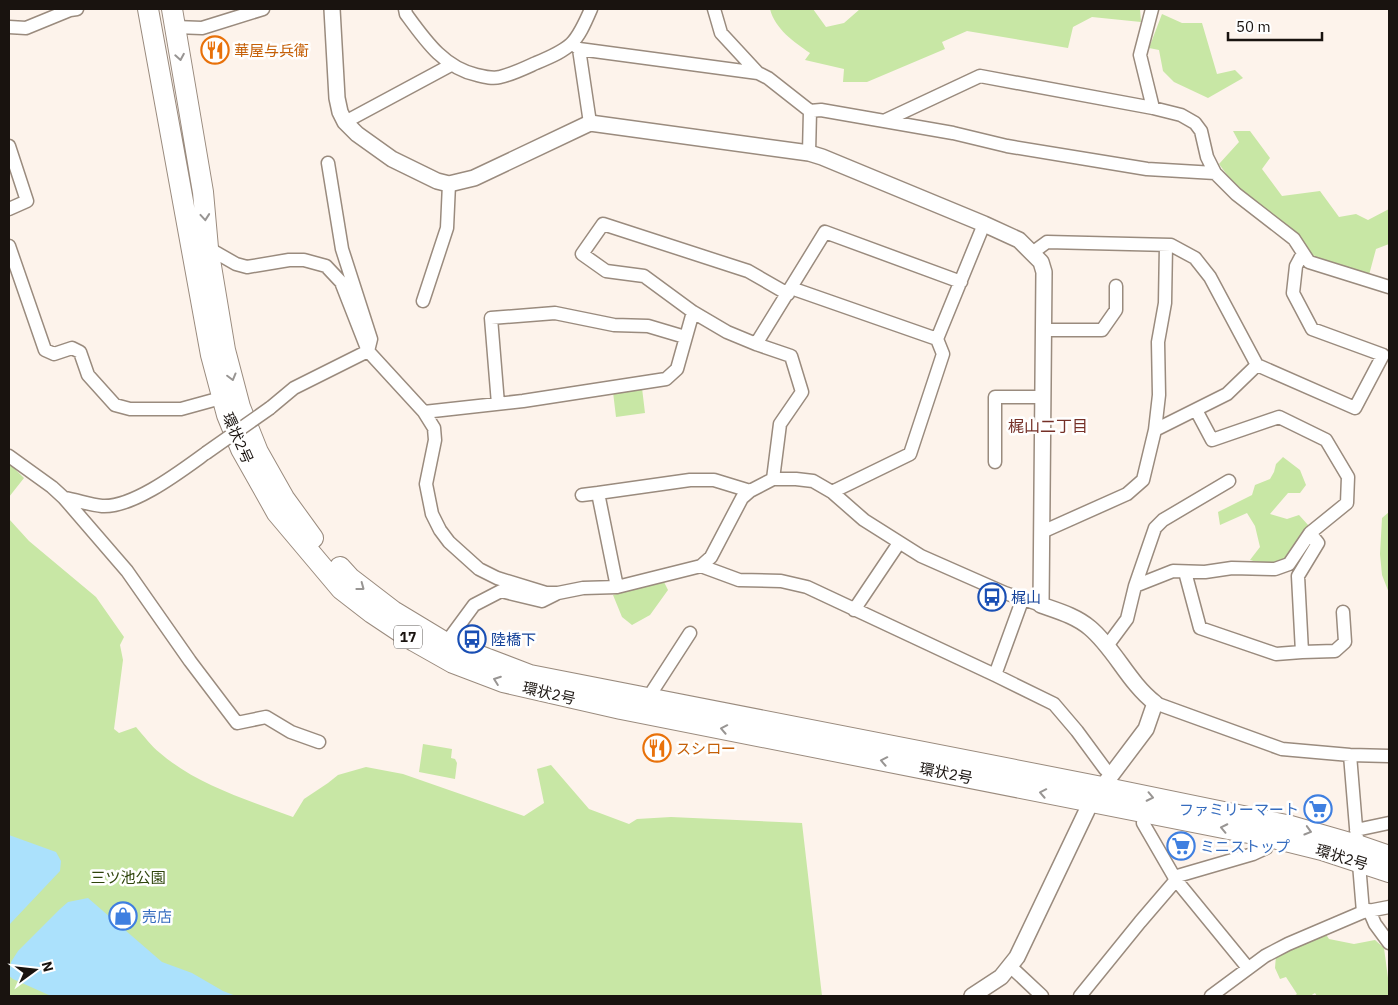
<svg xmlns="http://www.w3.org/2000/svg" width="1398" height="1005" font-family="'IBM Plex Sans','Noto Sans JP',sans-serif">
  <rect width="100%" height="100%" fill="#fdf3eb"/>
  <!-- green -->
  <path fill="#c8e7a5" d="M 770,9 L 813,9 L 826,27 L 844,23 L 860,9 L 1140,9 L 1141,22 L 1092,17 L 1073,27 L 1068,48 L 967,31 L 942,42 L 945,49 L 867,82 L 843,82 L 844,69 L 805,60 L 810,53 C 794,42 775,29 770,9 Z
    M 1162,14 L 1182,23 L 1202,23 L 1217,74 L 1235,70 L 1243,78 L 1208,98 L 1174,82 L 1163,71 L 1159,50 L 1149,48 Z
    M 1233,131 L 1250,131 L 1270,158 L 1262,169 L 1282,196 L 1320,191 L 1339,217 L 1356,214 L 1368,220 L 1389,209 L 1389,244 L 1376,249 L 1369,275 L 1315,260 L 1233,183 L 1219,164 L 1239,142 Z
    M 642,388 L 645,413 L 616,417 L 613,392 Z
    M 1283,457 L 1300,470 L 1306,485 L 1300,493 L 1288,493 L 1270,514 L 1287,519 L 1299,515 L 1309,526 C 1293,552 1285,572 1250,560 L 1260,547 L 1255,526 L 1247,513 L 1220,525 L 1218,512 L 1252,495 L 1255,485 L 1270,479 L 1274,472 L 1276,464 Z
    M 9,463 L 24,478 L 9,497 Z
    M 1389,512 L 1389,593 L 1382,575 L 1380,554 L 1382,518 Z
    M 9,519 L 29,541 L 96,597 L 124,637 L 120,645 L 123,660 L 114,729 L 119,733 L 136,727 C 144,736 151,746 160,753 C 197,785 248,800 293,817 L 304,799 L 328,783 L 338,775 L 366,767 L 403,774 L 524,816 L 544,803 L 537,769 L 551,765 L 589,809 L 629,824 L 637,819 L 671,817 L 802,823 L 822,996 L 9,996 Z
    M 664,582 L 668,590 L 650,615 L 632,625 L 622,617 L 613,595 Z
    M 423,744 L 452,749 L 451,758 L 455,759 L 457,763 L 455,779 L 419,772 Z
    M 1325,933 L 1329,939 L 1354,944 L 1375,940 L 1384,948 L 1388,978 L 1389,978 L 1389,996 L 1317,996 L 1315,993 L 1310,996 L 1294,996 L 1297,994 L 1286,977 L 1280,979 L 1275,968 L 1276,955 Z"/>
  <!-- water -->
  <path fill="#abe1fc" d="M 9,835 L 56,852 L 61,861 L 60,871 L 9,925 Z
    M 88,898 L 162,962 L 192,973 L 223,991 L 236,996 L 51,996 L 13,979 L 9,976 L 11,962 L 18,951 L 60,909 L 68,902 Z"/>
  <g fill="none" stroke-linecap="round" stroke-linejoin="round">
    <!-- minor casing -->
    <g stroke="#9a8b7e" stroke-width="15">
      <path id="minor" d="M 405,9 L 406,14 C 425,40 444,68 477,75 C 485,77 493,79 500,77 C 513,74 525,68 536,63 C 572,48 576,44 591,9
        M 714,9 L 721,33 L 758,73 L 768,78 L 810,111 L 821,110 L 953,133 L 1007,146 L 1147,169 L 1215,173
        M 1152,9 L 1140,55 L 1153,108
        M 9,27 L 26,28 L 70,10 L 77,9
        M 175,27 L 202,28 L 263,9
        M 573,44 L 579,49 L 758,73
        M 579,49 L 590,123
        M 886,120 L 980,76 L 1153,108 L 1181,115 L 1195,123 L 1201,131 L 1207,157 L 1215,173 L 1236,194 L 1294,239 L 1309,262 L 1389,287
        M 345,122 L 451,65
        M 9,146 L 27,201 L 9,209
        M 809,153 L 810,111
        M 9,246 L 45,350 L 54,354 L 72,348 L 80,352 L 88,375 L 115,405 L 130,409 L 181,409 L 221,398
        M 208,248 L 236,264 L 247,267 L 289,260 L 304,260 L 326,266 L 341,282 L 368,351 L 424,412 L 434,428 L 435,440 L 426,484 L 432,514 L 440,530 L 449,542 L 479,569 L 497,578 L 546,593 L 558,593 L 583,588 L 617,587 L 701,566 L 711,557 L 742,498 L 750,491 L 773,479 L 796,479 L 813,481 L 832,492 L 864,520 L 921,556 L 1005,593 L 1041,605
        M 1032,253 L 1047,242 L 1171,245 L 1195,258 L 1210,277 L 1257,365 L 1355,408 L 1383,355 L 1312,329 L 1293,293 L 1296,266 L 1303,253
        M 791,288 L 937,339
        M 423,301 L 447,228 L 449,184
        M 1044,330 L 1102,330 L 1116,310 L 1116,286
        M 756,344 L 727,332 L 693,312 L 644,276 L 606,271 L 582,254 L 603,224 L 748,271 L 788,294
        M 498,404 L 491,318 L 555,313 L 614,325 L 648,326 L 685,337
        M 270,408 L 294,388 L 368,351 L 371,339 L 342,249 L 328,163
        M 424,412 L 523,401 L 666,379 L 677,369 L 693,312
        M 1155,430 L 1159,395 L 1158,342 L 1165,303 L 1166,245
        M 9,456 L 52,487 L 64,498 L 127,571 L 190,661 L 237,723 L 266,717 L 291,732 L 319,742
        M 995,462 L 995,397 L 1043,397
        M 773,479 L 780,424 L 802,392 L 791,356 L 756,344 L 825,232 L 961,282
        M 832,492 L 910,454 L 943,354 L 937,339 L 984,224
        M 582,495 L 598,493
        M 64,498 C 77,500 90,505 102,506 C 133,508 181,471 206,453
        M 1042,532 L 1127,494 L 1143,480 L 1155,430 L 1227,394 L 1257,365
        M 701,566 L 739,580 L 781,581 L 807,587 L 995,675 L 1054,704 L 1077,731 L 1105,769 L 1111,774
        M 1185,572 L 1200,628 L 1276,654 L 1302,652 L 1298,576 L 1318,543 L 1310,533 L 1347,503 L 1348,477 L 1326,440 L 1279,417 L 1212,440 L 1196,410
        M 1135,586 L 1173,571 L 1205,572 L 1232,568 L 1275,569 L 1289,564 L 1310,533
        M 617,587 L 598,493 L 690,480 L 714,480 L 750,491
        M 854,610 L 899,543
        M 446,643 L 474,605 L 501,591 L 542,601 L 556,594
        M 1107,646 L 1127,619 L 1135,586 L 1155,528 L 1163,520 L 1229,481
        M 1302,652 L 1335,651 L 1345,642 L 1343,612
        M 995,675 L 1023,598
        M 648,698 L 690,633
        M 1155,703 L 1282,749 L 1350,755 L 1389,756
        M 1350,755 L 1363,912
        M 1145,812 L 1143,823 L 1176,880 L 1248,968
        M 1356,830 L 1389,823
        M 1174,877 L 1253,854 L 1266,848 L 1270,830
        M 1369,910 L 1375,924 L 1389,943
        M 1010,966 L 1042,996
        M 1080,996 L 1140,922 L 1176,880
        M 1211,996 L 1265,956 L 1288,944 L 1363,912 L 1389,907"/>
    </g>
    <!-- tertiary casing -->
    <g stroke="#9a8b7e" stroke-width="18">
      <path id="tertiary" d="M 332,9 L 337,98 L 340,112 L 345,122 L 357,134 L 392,159 L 437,181 L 449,184 L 474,178 L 590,123 L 809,153 L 822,157 L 984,224 L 1019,240 L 1041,262 L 1044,272 L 1041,605 C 1058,611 1076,616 1090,628 C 1115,649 1128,682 1155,703 L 1146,729 L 1091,802 L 1017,957 L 1001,977 L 972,996"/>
    </g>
    <!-- primary casing -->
    <g stroke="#9a8b7e" stroke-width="22">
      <path id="primary" d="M 148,9 L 211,355 L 227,415 L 241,449 L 277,513 L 341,589 L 372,613 L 414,641 L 453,663 L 503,682 L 621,709 L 1269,837 L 1322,850 L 1389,872
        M 172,9 L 203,192 L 208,248 L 225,350 L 240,407 L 258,452 L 284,498 L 313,538
        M 340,567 L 350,578 L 393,611 L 446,643 L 530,675 L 1102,787 L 1291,826 L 1357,845 L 1389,856"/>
    </g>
    <!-- minor -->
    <use href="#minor" stroke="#fff" stroke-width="12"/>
    <!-- tertiary -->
    <use href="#tertiary" stroke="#fff" stroke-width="15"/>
    <!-- primary -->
    <use href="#primary" stroke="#fff" stroke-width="20"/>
    <!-- minor-bridge casing -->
    <g stroke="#9a8b7e" stroke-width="15" stroke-linecap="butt">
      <path id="minor-bridge" d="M 206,453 L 270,408"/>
    </g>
    <!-- minor-bridge -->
    <use href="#minor-bridge" stroke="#fff" stroke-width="12"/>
  </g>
  <!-- one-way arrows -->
  <defs><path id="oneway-chevron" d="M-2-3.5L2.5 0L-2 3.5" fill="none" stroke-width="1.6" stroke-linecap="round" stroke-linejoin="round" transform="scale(1.25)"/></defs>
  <g stroke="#989593">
    <use href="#oneway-chevron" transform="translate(180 57) rotate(80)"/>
    <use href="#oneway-chevron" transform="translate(205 217) rotate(85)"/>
    <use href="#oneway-chevron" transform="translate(232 377) rotate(75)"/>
    <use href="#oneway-chevron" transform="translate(361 587) rotate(37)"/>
    <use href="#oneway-chevron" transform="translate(497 680) rotate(-160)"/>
    <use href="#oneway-chevron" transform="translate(724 729) rotate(-169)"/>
    <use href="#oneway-chevron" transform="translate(884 761) rotate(-169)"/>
    <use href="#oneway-chevron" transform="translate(1043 793) rotate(-169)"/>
    <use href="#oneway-chevron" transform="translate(1150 797) rotate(12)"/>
    <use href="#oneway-chevron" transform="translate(1224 828) rotate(-168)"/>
    <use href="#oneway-chevron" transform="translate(1308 831) rotate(16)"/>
  </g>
  <!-- icons -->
  <defs>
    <g id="restaurant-ring" transform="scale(1.4375)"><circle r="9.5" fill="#fff" stroke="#e8710a" stroke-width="1.5"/><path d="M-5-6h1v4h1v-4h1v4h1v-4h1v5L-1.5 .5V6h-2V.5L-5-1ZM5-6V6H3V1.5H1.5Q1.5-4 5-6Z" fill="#e8710a"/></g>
    <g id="bus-ring" transform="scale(1.4375)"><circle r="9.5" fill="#fff" stroke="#1a4fb4" stroke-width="1.5"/><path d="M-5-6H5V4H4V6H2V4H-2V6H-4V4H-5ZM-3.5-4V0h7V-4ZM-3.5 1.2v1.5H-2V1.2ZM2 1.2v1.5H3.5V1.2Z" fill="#1a4fb4"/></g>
    <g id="supermarket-ring" transform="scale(1.4375)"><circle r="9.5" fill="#fff" stroke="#3f7fe0" stroke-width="1.5"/><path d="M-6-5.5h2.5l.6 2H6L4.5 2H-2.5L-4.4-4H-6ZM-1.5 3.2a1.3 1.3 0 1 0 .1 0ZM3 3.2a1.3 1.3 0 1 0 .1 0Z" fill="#3f7fe0"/></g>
    <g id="shop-ring" transform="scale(1.4375)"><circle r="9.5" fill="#fff" stroke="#3f7fe0" stroke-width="1.5"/><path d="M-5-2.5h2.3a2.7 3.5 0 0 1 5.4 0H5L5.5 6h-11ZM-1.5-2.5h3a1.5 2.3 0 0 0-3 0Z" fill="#3f7fe0"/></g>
  </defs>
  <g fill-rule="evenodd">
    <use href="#restaurant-ring" x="215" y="50"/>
    <use href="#bus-ring" x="992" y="597"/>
    <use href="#bus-ring" x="472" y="639"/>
    <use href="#restaurant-ring" x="657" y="748"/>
    <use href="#supermarket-ring" x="1318" y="809"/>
    <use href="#supermarket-ring" x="1181" y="846"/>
    <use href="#shop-ring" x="123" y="916"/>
  </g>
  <g text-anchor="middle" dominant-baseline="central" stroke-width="5" stroke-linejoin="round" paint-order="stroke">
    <!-- shield labels -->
    <rect fill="#fff" stroke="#5e5a57" stroke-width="1" x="394" y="625.5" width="28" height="23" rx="4"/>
    <g font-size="14" font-weight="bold" fill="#19130f">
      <text x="408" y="637">17</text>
    </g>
    <!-- food labels -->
    <g font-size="15" fill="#c56008" stroke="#fff" text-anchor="start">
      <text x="234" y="50">華屋与兵衛</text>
      <text x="676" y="748">スシロー</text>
    </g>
    <!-- street labels -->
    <g font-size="15" fill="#19130f" stroke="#fff">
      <text transform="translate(238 438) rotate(66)">環状2号</text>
      <text transform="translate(549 693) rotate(13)">環状2号</text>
      <text transform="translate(946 773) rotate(11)">環状2号</text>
      <text transform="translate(1342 857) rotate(17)">環状2号</text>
    </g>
    <!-- transit labels -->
    <g font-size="15" fill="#164399" stroke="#fff" text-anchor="start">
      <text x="1011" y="597">梶山</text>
      <text x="491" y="639">陸橋下</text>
    </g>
    <!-- shop labels -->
    <g font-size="15" fill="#366cbe" stroke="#fff" text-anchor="start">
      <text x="1299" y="809" text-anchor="end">ファミリーマート</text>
      <text x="1200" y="846">ミニストップ</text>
      <text x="142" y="916">売店</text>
    </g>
    <!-- park labels -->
    <g font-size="15" fill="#2f450c" stroke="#fff">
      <text x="128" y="877">三ツ池公園</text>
    </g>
    <!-- neighbourhood labels -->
    <g font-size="16" fill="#753027" stroke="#fff">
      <text x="1048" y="426">梶山二丁目</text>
    </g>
  </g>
  <!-- border -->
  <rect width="1398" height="1005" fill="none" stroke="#19130f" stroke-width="20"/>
  <!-- north arrow -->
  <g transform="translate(35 970) rotate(75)" stroke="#ffffff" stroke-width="4" paint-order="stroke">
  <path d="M0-4L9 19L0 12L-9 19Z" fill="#19130f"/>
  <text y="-8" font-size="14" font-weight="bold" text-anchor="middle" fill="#19130f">N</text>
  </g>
  <!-- scale -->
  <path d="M1228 32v8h94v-8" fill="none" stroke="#19130f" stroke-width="2.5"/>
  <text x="1236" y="32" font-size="15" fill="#19130f" stroke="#ffffff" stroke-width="4" paint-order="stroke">50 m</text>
</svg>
